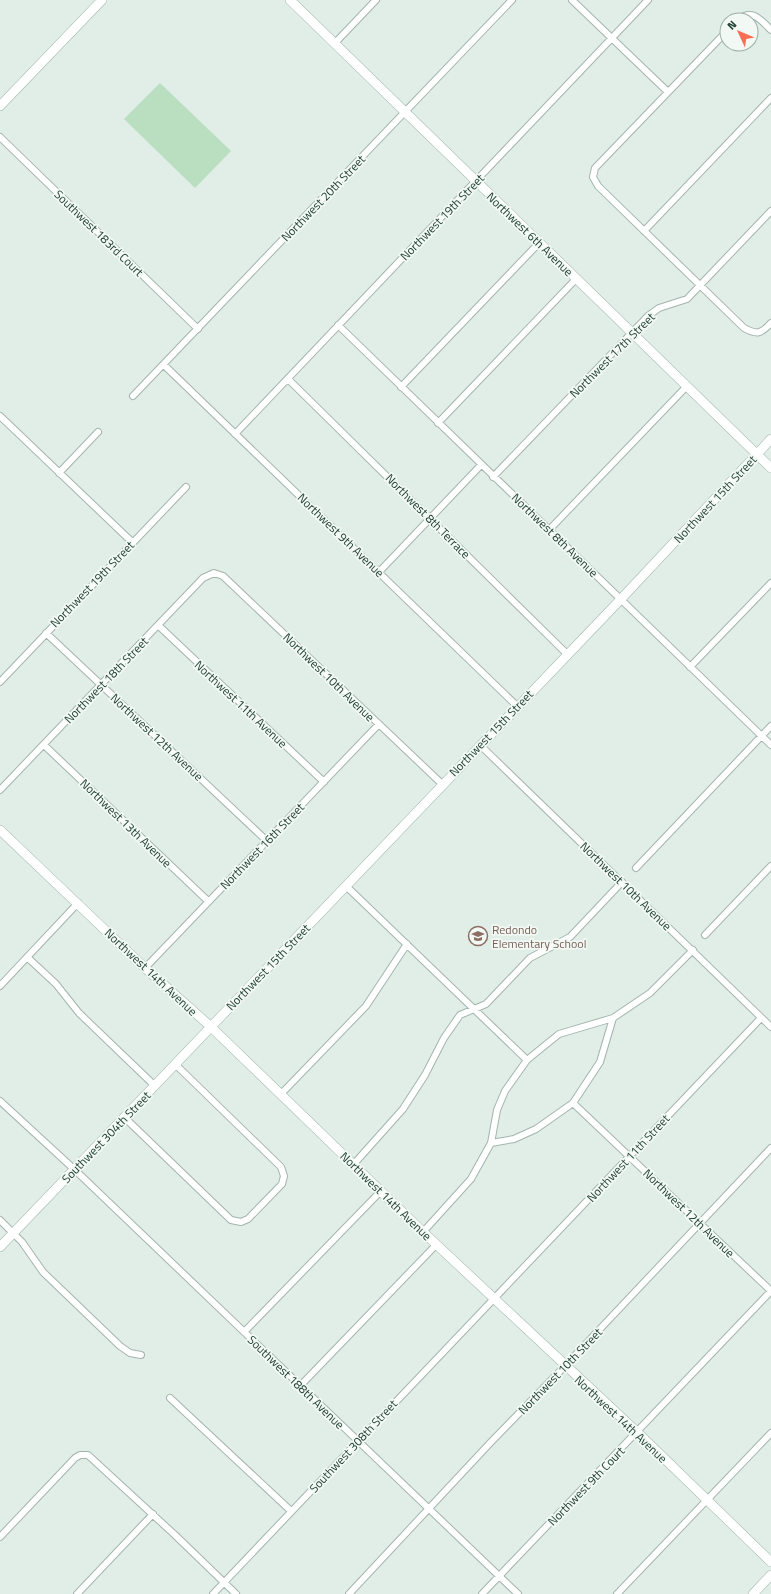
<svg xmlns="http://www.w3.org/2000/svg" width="771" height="1594" font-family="'Titillium Web',sans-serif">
  <rect width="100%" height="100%" fill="#e1ede7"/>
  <!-- green -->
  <path fill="#b9dfc0" d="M 160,83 L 231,151 L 195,188 L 124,119 Z"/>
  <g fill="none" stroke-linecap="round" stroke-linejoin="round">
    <!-- street casing -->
    <g stroke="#a3b5ae" stroke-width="8">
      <path id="street" d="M 572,0 L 668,92
        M 738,20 C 752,8 761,20 771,30
        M 727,31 L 595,168 L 593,177 L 598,186 L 744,328 C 757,335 761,334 771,323
        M 335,43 L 376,0
        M 0,137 L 198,329
        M 644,231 L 771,98
        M 338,325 L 771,745
        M 164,365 L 517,706
        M 288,379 L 567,654
        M 401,387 L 539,243
        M 133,396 L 512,0
        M 0,416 L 132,542
        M 438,423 L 576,279
        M 235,434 L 648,0
        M 59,473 L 98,432
        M 493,477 L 648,316 L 659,308 L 687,299 L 771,211
        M 549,530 L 687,386
        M 379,572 L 481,465
        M 159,626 L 324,782
        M 46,633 L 267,841
        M 690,667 L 771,583
        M 0,682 L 186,487
        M 44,745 L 208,901
        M 480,745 L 771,1027
        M 0,790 L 203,578 L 214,573 L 223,576 L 442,784
        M 636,868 L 771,726
        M 346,886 L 527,1060
        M 705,935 L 771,866
        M 27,957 L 56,984 L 79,1013 L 154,1085
        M 145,968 L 379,724
        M 0,986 L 78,903
        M 281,1094 L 366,1006 L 407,944
        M 0,1101 L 75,1170 L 518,1594
        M 573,1103 L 771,1291
        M 124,1117 L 231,1220 L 241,1222 L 248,1219 L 282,1184 L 284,1176 L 281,1167 L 175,1064
        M 491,1143 L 514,1139 L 536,1129 L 573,1103 L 600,1062 L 613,1018
        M 353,1165 L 403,1109 L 425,1075 L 444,1038 L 460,1015 L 486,1004 L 530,958 L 570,937 L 622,882
        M 0,1220 L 22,1242 L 43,1272 L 120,1346 L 130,1353 L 141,1355
        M 423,1232 L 471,1179 L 491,1143 L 497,1110 L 505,1091 L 527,1060 L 559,1034 L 613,1018 L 650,993 L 693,950
        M 244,1332 L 380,1192
        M 300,1386 L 436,1245
        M 170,1398 L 291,1511
        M 0,1537 L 75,1458 L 80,1455 L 88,1455 L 175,1535 L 236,1594
        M 77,1594 L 153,1514
        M 213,1594 L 761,1018
        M 349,1594 L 491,1442 L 565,1366 L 771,1148
        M 482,1594 L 771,1291
        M 617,1594 L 771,1433"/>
    </g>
    <!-- secondary casing -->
    <g stroke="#9fb9ae" stroke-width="10">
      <path id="secondary" d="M 290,0 L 771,468
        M 0,106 L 102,0
        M 0,830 L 145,968 L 210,1026 L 423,1232 L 637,1432 L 771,1562
        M 0,1247 L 621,599 L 771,439
        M 753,1594 L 771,1575"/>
    </g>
    <!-- street -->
    <use href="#street" stroke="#fff" stroke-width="6"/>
    <!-- secondary -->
    <use href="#secondary" stroke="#fff" stroke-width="9"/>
  </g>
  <!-- icons -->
  <defs>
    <g id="school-ring" transform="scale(1)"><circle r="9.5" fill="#f2f9f5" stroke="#8d6e63" stroke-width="1.5"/><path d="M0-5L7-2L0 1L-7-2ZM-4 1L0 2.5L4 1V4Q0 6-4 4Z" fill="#8d6e63"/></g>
  </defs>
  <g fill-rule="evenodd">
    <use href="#school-ring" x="478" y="936"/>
  </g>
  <g text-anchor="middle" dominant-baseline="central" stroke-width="3.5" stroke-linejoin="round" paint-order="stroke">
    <!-- street labels -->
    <g font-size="12" fill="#203f34" stroke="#f2f9f5">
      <text transform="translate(323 198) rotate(-46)">Northwest 20th Street</text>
      <text transform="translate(442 217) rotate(-46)">Northwest 19th Street</text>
      <text transform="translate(99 233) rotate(44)">Southwest 183rd Court</text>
      <text transform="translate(530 234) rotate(44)">Northwest 6th Avenue</text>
      <text transform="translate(612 355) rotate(-45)">Northwest 17th Street</text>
      <text transform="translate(715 499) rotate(-47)">Northwest 15th Street</text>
      <text transform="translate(428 516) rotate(45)">Northwest 8th Terrace</text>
      <text transform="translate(341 535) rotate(44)">Northwest 9th Avenue</text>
      <text transform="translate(555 535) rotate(44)">Northwest 8th Avenue</text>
      <text transform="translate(92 584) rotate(-46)">Northwest 19th Street</text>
      <text transform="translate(329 677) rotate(44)">Northwest 10th Avenue</text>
      <text transform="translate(106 680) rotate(-46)">Northwest 18th Street</text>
      <text transform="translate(241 704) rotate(43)">Northwest 11th Avenue</text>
      <text transform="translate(491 733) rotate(-46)">Northwest 15th Street</text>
      <text transform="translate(157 737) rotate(43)">Northwest 12th Avenue</text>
      <text transform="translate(126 823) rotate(44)">Northwest 13th Avenue</text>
      <text transform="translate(262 846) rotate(-46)">Northwest 16th Street</text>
      <text transform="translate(626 886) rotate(44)">Northwest 10th Avenue</text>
      <text transform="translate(268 967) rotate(-46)">Northwest 15th Street</text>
      <text transform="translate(151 972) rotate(43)">Northwest 14th Avenue</text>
      <text transform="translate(106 1137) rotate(-46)">Southwest 304th Street</text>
      <text transform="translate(628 1158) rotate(-47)">Northwest 11th Street</text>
      <text transform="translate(386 1196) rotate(44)">Northwest 14th Avenue</text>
      <text transform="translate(689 1213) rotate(44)">Northwest 12th Avenue</text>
      <text transform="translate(560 1371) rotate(-46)">Northwest 10th Street</text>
      <text transform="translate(296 1382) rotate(44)">Southwest 188th Avenue</text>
      <text transform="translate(621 1419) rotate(43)">Northwest 14th Avenue</text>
      <text transform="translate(353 1446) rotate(-47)">Southwest 308th Street</text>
      <text transform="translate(586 1486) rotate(-46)">Northwest 9th Court</text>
    </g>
    <!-- education labels -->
    <g font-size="12" fill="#785e54" stroke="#f2f9f5" text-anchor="start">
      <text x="492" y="929">Redondo<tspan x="492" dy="14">Elementary School</tspan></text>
    </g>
  </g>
  <!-- north arrow -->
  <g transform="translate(739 32) rotate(314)"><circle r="19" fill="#f2f9f5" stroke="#9eafa8"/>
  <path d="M0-3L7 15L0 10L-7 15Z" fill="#fb6d52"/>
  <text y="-6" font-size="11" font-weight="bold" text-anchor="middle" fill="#203f34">N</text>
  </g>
</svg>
